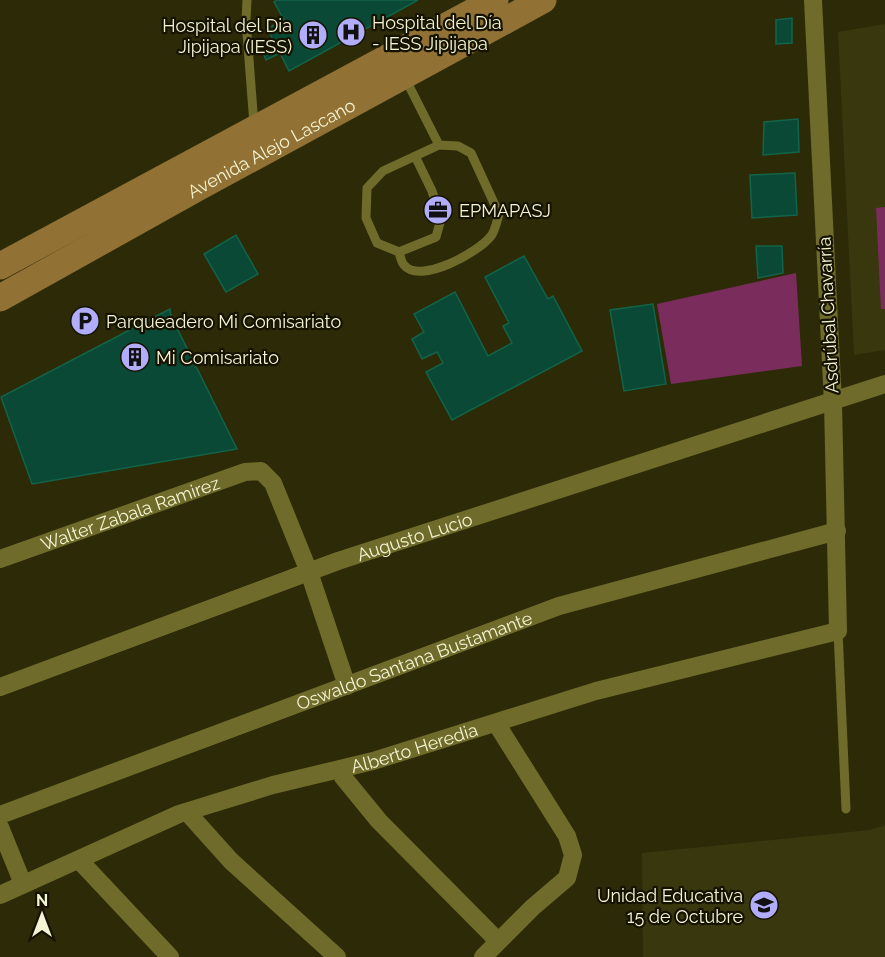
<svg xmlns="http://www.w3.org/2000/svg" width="885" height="957" font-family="Raleway,sans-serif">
  <rect width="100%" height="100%" fill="#2d2b07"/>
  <!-- built -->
  <path fill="#39370e" d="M 885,24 L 885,350 L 854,355 L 838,32 Z
    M 885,825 L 885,957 L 643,957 L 642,853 L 870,830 Z"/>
  <!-- green -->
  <path fill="#7a2d5c" d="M 885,207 L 885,309 L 881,309 L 876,208 Z
    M 796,273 L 802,366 L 671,384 L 657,304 Z"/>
  <!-- building -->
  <path fill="#0a4935" stroke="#11644a" stroke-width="1.5" d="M 277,0 L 418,0 L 289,71 L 280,53 L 266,60 L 262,50 L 273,41 L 268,28 L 284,20 L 274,2 Z
    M 792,18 L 792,43 L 776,44 L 776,20 Z
    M 798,119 L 799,152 L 763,155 L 764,122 Z
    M 795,173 L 797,215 L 752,218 L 750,175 Z
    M 236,235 L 258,274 L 226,292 L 204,254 Z
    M 756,246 L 782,246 L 783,273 L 758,278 Z
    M 524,256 L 548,299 L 553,296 L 582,351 L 452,420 L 426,372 L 443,363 L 437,352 L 422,359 L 412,339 L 424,332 L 414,314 L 455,292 L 488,356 L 512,343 L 503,326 L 509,323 L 485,277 Z
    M 653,304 L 666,384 L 624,391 L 610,310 Z
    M 170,309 L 171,316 L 237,449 L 32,484 L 1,397 Z"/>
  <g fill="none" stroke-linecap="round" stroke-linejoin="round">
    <!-- service -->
    <path stroke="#6f6b2a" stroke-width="9" d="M 247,0 L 246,20 L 254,125
      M 405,78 L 439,145
      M 399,252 C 400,255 401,262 404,265 C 420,285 479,252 491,236 C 495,231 497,221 499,214 L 471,153 L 458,146 L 439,145 L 383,171 L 367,188 L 366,218 L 377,243 L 399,252 L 436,237 L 441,219 L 432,191 L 415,156
      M 838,631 L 846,809"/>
    <!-- minor -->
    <g stroke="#6f6b2a" stroke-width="18">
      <path id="s1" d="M 0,559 L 245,472 L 261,471 L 273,483 L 309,572 L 347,686"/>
      <path id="s2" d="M 0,687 L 338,561 L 885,384"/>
      <path d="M 341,769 L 343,777 L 379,821 L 498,941"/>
      <path d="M 187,812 L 231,861 L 337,957"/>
      <path id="s3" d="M 0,815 L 559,606 L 837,531"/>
      <path d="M 0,827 L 23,884"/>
      <path d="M 79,860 L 170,957"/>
      <path id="s4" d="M 0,895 L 179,814 L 273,785 L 373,761 L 596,691 L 838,631 L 833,403 L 813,0"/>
      <path d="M 483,957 L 533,907 L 567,878 L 573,855 L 567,836 L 496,723"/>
    </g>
    <!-- secondary -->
    <g stroke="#917134" stroke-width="27">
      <path d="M 0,266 L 495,0"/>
      <path id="s5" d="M 0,298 L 197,188 L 543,0"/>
    </g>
  </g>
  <!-- icons -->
  <defs>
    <g id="hospital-disc" transform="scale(1.5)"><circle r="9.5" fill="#b1adfa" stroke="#151300"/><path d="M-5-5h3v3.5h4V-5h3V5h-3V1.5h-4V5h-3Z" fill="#111"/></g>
    <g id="building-disc" transform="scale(1.5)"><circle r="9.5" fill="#b1adfa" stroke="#151300"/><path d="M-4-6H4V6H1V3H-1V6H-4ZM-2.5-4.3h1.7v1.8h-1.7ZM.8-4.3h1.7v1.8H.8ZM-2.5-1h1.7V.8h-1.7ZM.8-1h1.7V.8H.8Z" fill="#111"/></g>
    <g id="office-disc" transform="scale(1.5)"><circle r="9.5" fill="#b1adfa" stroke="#151300"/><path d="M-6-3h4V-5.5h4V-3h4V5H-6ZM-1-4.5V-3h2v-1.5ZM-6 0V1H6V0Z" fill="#111"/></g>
    <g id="parking-disc" transform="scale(1.5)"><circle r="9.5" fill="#b1adfa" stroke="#151300"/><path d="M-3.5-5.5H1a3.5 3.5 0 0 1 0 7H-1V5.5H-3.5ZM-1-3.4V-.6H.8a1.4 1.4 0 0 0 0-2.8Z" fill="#111"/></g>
    <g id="school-disc" transform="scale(1.5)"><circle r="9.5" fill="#b1adfa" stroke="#151300"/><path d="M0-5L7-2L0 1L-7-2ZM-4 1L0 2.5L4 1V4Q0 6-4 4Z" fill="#111"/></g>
  </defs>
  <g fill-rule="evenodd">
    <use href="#hospital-disc" x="351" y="32"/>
    <use href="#building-disc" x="313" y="35"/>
    <use href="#office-disc" x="438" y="210"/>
    <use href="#parking-disc" x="85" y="321"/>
    <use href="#building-disc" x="135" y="357"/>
    <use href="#school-disc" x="764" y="905"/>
  </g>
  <g text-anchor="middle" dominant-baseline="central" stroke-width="4.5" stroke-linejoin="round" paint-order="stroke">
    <!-- poi labels -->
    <g font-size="18" fill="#f5f4d3" stroke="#151300" text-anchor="start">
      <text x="372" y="22">Hospital del Día<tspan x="372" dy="21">- IESS Jipijapa</tspan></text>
      <text x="292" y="25" text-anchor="end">Hospital del Dia<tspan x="292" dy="21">Jipijapa (IESS)</tspan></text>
      <text x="459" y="210">EPMAPASJ</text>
      <text x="106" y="321">Parqueadero Mi Comisariato</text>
      <text x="156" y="357">Mi Comisariato</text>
      <text x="743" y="895" text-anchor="end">Unidad Educativa<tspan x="743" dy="21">15 de Octubre</tspan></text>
    </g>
    <!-- street labels -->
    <g font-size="18" fill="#f5f4d3" stroke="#151300">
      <text stroke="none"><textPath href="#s5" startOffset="310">Avenida Alejo Lascano</textPath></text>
      <text transform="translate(828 315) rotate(-93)">Asdrúbal Chavarría</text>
      <text stroke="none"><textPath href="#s1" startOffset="138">Walter Zabala Ramirez</textPath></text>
      <text stroke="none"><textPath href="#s2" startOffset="441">Augusto Lucio</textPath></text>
      <text stroke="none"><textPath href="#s3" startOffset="442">Oswaldo Santana Bustamante</textPath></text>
      <text stroke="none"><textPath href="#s4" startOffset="441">Alberto Heredia</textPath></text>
    </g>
  </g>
  <!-- north arrow -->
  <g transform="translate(42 915)" stroke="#151300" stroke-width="4.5" paint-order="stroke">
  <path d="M0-4.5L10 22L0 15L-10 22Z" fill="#f5f4d3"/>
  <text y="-9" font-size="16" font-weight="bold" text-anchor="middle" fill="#f5f4d3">N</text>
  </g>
</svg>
